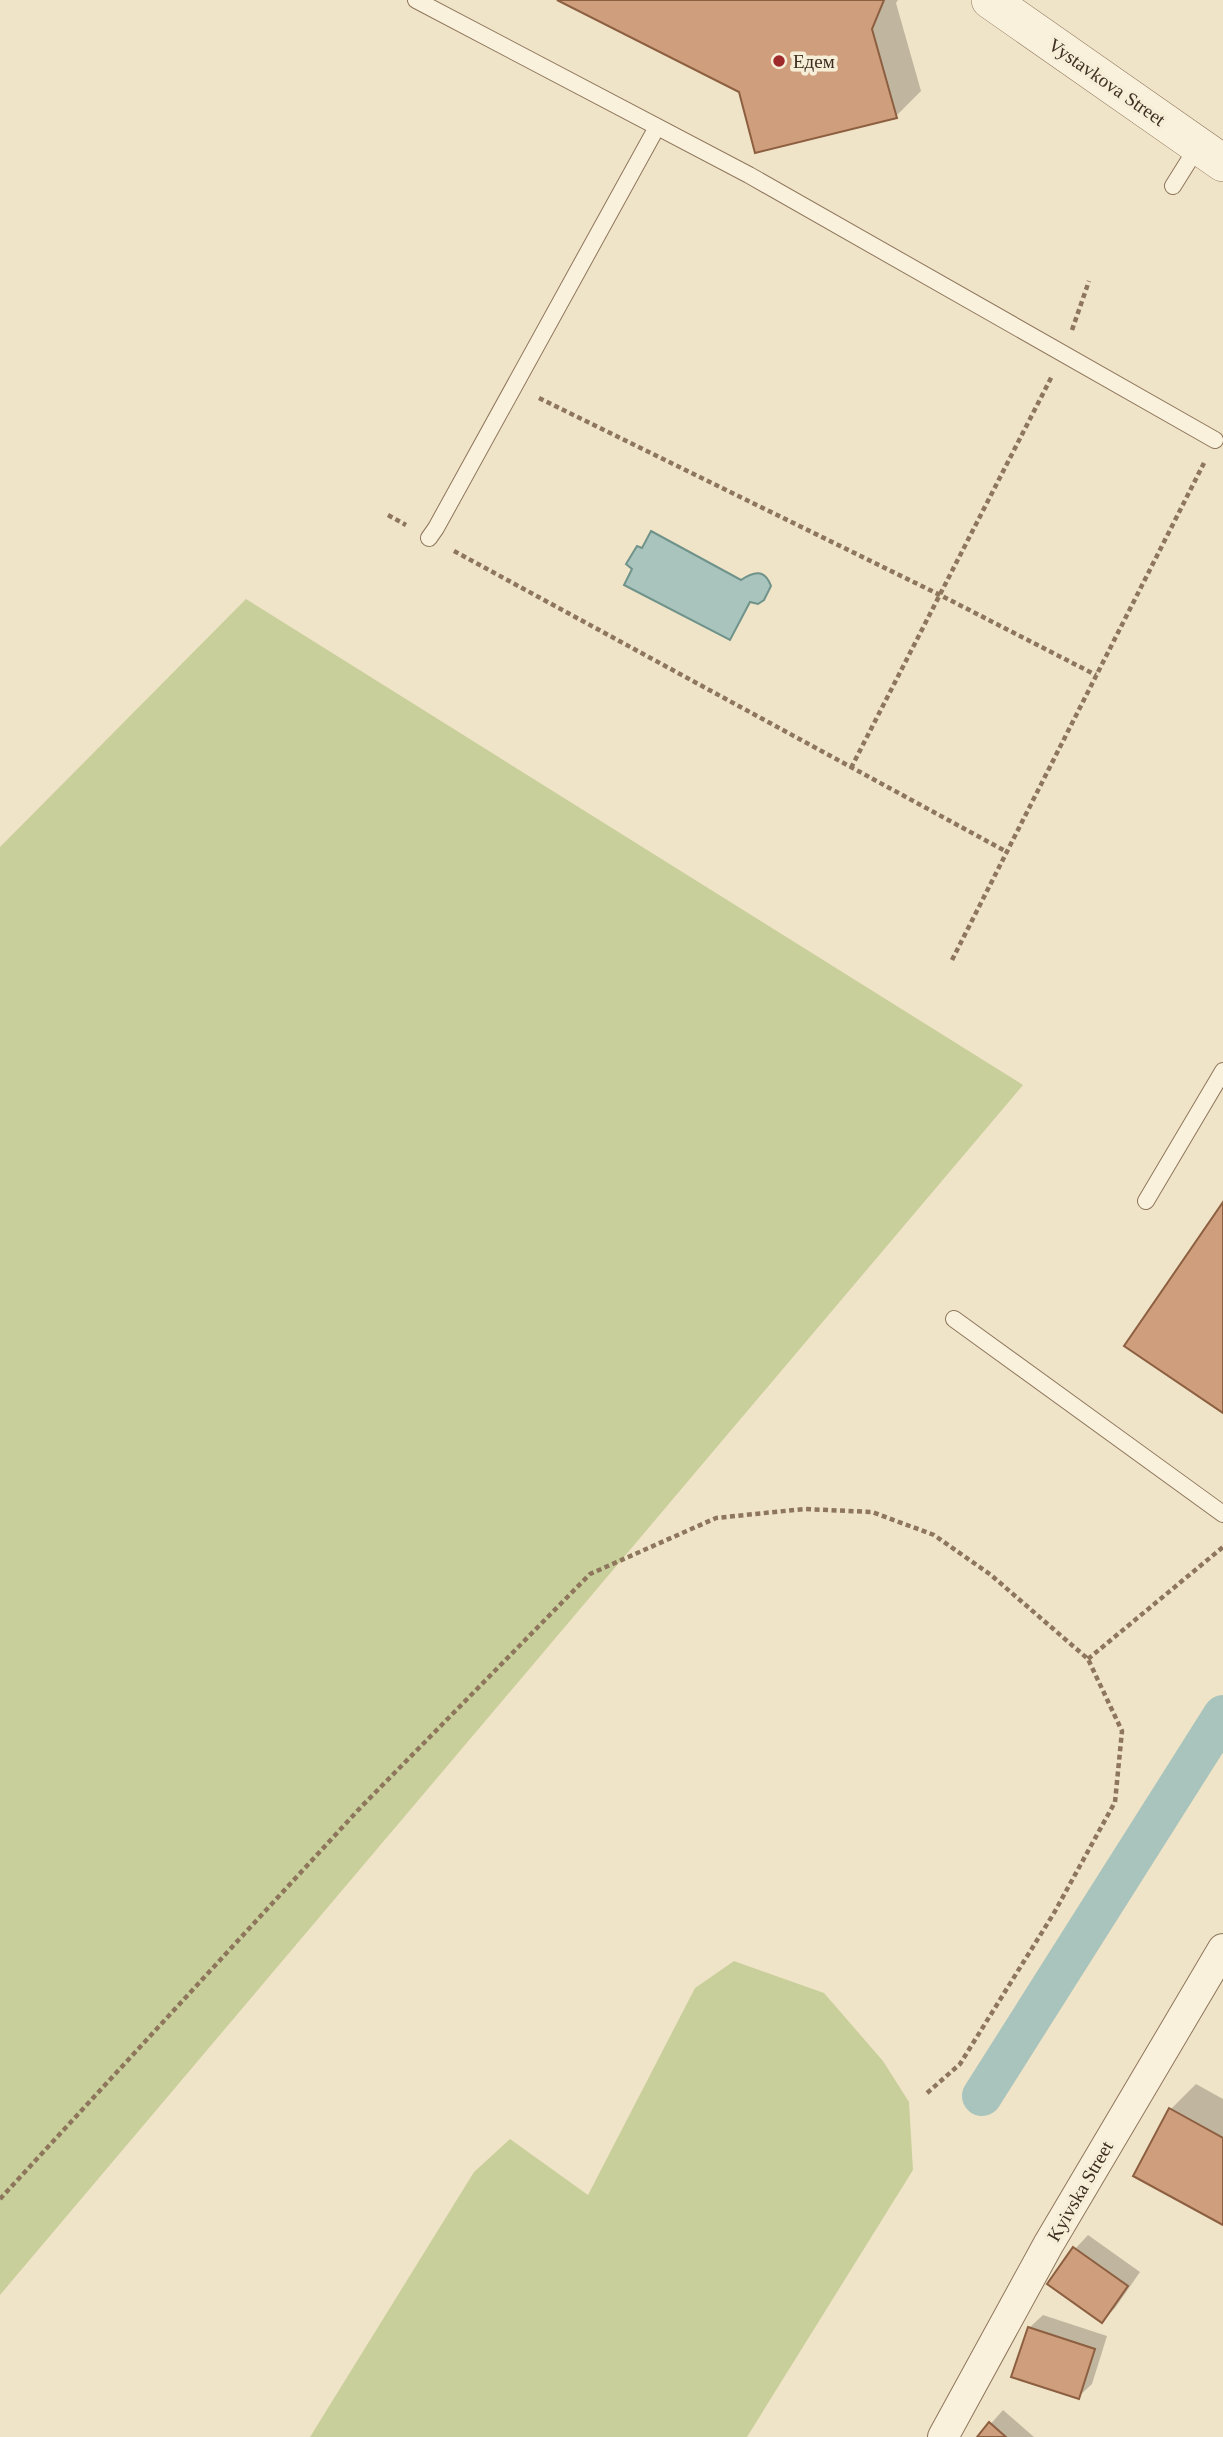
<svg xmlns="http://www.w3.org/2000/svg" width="1223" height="2437" font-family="'Times New Roman',serif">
  <rect width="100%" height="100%" fill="#f0e4c8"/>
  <!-- green -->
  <path fill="#c9cf9b" d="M 246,599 L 1023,1085 L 0,2295 L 0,847 Z
    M 734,1961 L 824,1993 L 883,2061 L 909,2102 L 913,2170 L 747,2437 L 310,2437 L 474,2172 L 510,2139 L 588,2195 L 695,1988 Z"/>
  <!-- water -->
  <path fill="#a9c4bc" stroke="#6f938a" stroke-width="2" d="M 651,531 L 741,580 C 754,571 765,569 771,586 L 764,600 L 758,604 L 750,602 L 730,640 L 624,585 L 632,569 L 626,564 L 637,546 L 642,548 Z"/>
  <!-- shadow -->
  <path fill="#0003" d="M 561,0 L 898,0 L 896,3 L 921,91 L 896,116 L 741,91 Z
    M 1196,2084 L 1223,2099 L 1223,2223 L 1171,2109 Z
    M 1088,2235 L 1140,2272 L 1115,2308 L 1102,2321 L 1075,2249 Z
    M 1043,2315 L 1107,2336 L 1092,2384 L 1078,2397 L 1029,2328 Z
    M 1003,2410 L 1034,2437 L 979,2437 Z"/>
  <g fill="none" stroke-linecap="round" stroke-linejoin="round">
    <!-- canal -->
    <path stroke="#a9c4bc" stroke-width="40" d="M 982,2096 L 1223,1715"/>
  </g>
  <!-- building -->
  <path fill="#cf9f7d" stroke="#8d5f41" stroke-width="2" d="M 557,0 L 884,0 L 872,29 L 897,118 L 755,153 L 739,92 Z
    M 1223,1202 L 1223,1413 L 1124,1346 Z
    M 1169,2108 L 1223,2138 L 1223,2225 L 1133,2176 Z
    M 1073,2247 L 1128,2286 L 1102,2323 L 1047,2284 Z
    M 1028,2327 L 1095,2349 L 1079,2399 L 1011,2377 Z
    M 989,2422 L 1006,2437 L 977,2437 Z"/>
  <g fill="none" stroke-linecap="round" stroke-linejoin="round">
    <!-- service casing -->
    <g stroke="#8d765c" stroke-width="18">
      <path id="service" d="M 416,0 L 749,175 L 1215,440
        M 1173,186 L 1198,146
        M 429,538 L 436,528 L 657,127
        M 1146,1201 L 1223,1071
        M 954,1319 L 1223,1514"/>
    </g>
    <!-- minor casing -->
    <g stroke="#8d765c" stroke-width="32">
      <path id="minor" d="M 943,2437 L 1048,2245 L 1223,1949"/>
    </g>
    <!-- tertiary casing -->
    <g stroke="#8d765c" stroke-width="38">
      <path id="tertiary" d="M 990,0 L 1223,163"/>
    </g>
    <!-- path -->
    <path stroke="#8d765c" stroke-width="4.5" stroke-dasharray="5 3.5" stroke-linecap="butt" d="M 1072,330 L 1089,281
      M 539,398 L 940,595 L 1096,675
      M 388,515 L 406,525
      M 454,551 L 1007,852
      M 851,768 L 1052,376
      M 952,960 L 1204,463
      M 1088,1659 L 1223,1547
      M 0,2199 L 361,1807 L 590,1574 L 716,1518 L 804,1509 L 872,1512 L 934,1535 L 991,1575 L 1088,1659 L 1122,1731 L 1115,1802 L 1054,1913 L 960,2064 L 926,2094"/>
    <!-- service -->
    <use href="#service" stroke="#faf1dc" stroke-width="16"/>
    <!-- minor -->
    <use href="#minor" stroke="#faf1dc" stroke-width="30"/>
    <!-- tertiary -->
    <use href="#tertiary" stroke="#faf1dc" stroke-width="37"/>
  </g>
  <!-- markers -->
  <circle fill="#9e2a2b" stroke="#f7eed8" stroke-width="2.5" cx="779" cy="61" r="7"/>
  <g text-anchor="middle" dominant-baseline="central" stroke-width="7" stroke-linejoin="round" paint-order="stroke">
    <!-- poi labels -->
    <g font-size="19" fill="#3d2e20" stroke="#f7eed8" text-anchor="start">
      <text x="793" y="61">Едем</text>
    </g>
    <!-- street labels -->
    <g font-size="19" fill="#3d2e20" stroke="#f7eed8">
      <text transform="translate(1107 82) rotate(35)">Vystavkova Street</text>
      <text transform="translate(1080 2191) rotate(-60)">Kyivska Street</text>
    </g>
  </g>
</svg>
